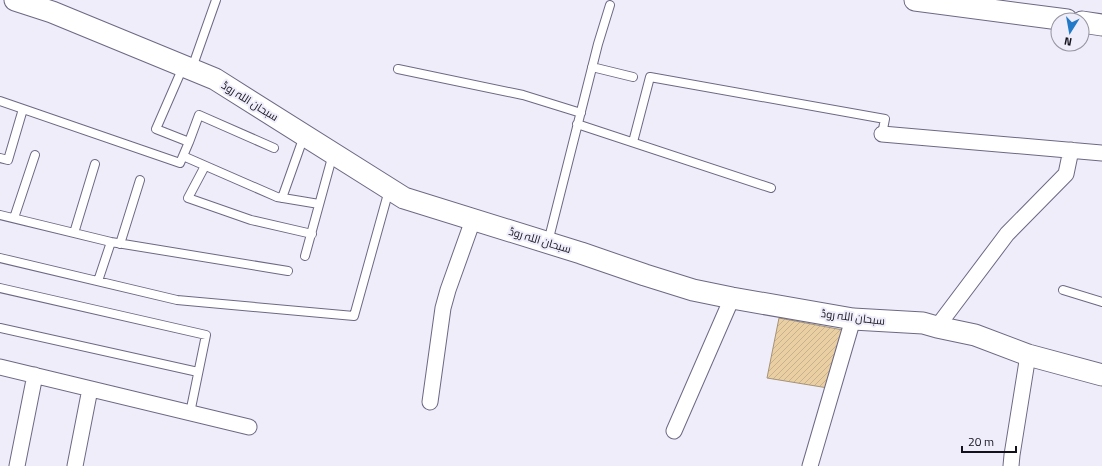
<svg xmlns="http://www.w3.org/2000/svg" width="1102" height="466" font-family="'Titillium Web',Cairo,sans-serif">
  <defs>
    <pattern id="building-hatch" width="6" height="6" patternUnits="userSpaceOnUse"><rect width="6" height="6" fill="#eacfa3"/><path d="M-1 1l2-2M0 6l6-6M5 7l2-2" fill="none" stroke="#c8b18c"/></pattern>
  </defs>
  <rect width="100%" height="100%" fill="#efedfa"/>
  <!-- building -->
  <path fill="url(#building-hatch)" stroke="#a59478" d="M 779,318 L 843,330 L 828,388 L 767,378 Z"/>
  <g fill="none" stroke-linecap="round" stroke-linejoin="round">
    <!-- lane casing -->
    <g stroke="#6d6884" stroke-width="10">
      <path id="lane" d="M 592,67 L 633,77
        M 192,68 L 216,0
        M 398,69 L 523,95 L 581,113
        M 0,101 L 180,163 L 189,142 L 156,129 L 183,67
        M 577,124 L 771,188
        M 189,142 L 199,115 L 274,148
        M 633,142 L 650,77 L 885,119 L 882,134
        M 183,156 L 277,197 L 319,204
        M 0,158 L 8,160 L 23,109
        M 205,166 L 188,198 L 251,220 L 312,234
        M 282,198 L 304,136
        M 0,215 L 111,242 L 288,271
        M 14,218 L 35,155
        M 74,233 L 95,164
        M 548,242 L 598,44 L 610,5
        M 120,244 L 140,180
        M 305,256 L 333,154
        M 0,258 L 177,300 L 354,316 L 389,190
        M 98,281 L 111,242
        M 0,288 L 206,335 L 190,413
        M 1063,290 L 1102,302
        M 0,328 L 198,372"/>
    </g>
    <!-- street casing -->
    <g stroke="#6d6884" stroke-width="17">
      <path id="street" d="M 882,134 L 1102,153
        M 937,327 L 1007,234 L 1066,174 L 1071,150
        M 0,367 L 249,427
        M 430,402 L 443,308 L 448,290 L 473,220
        M 674,431 L 732,298
        M 17,466 L 35,375
        M 75,466 L 90,389
        M 810,466 L 853,319
        M 1011,466 L 1012,455 L 1028,355"/>
    </g>
    <!-- secondary casing -->
    <g stroke="#6d6884" stroke-width="23">
      <path id="secondary" d="M 15,0 L 52,12 L 215,79 L 404,198 L 581,253 L 645,275 L 693,290 L 732,298 L 853,319 L 923,323 L 937,327 L 975,335 L 1028,355 L 1102,375
        M 915,0 L 1067,20
        M 1082,22 L 1102,25"/>
    </g>
    <!-- lane -->
    <use href="#lane" stroke="#fff" stroke-width="8"/>
    <!-- street -->
    <use href="#street" stroke="#fff" stroke-width="15"/>
    <!-- secondary -->
    <use href="#secondary" stroke="#fff" stroke-width="21"/>
  </g>
  <g text-anchor="middle" dominant-baseline="central" stroke-width="4" stroke-linejoin="round" paint-order="stroke">
    <!-- street labels -->
    <g font-size="11" fill="#13111c" stroke="#efedfa">
      <text transform="translate(250 101) rotate(32)">سبحان اللہ روڈ</text>
      <text transform="translate(540 240) rotate(17)">سبحان اللہ روڈ</text>
      <text transform="translate(853 317) rotate(7)">سبحان اللہ روڈ</text>
    </g>
  </g>
  <!-- north arrow -->
  <g transform="translate(1070 32) rotate(191)"><circle r="19" fill="#efedfa" stroke="#9795a1"/>
  <path d="M0-3L7 15L0 10L-7 15Z" fill="#237ac7"/>
  <text y="-6" font-size="11" font-weight="bold" text-anchor="middle" fill="#13111c">N</text>
  </g>
  <!-- scale -->
  <path d="M962 446v6h54v-6" fill="none" stroke="#13111c" stroke-width="2"/>
  <text x="968" y="446" font-size="12" fill="#13111c" stroke="#efedfa" stroke-width="3" paint-order="stroke">20 m</text>
</svg>
